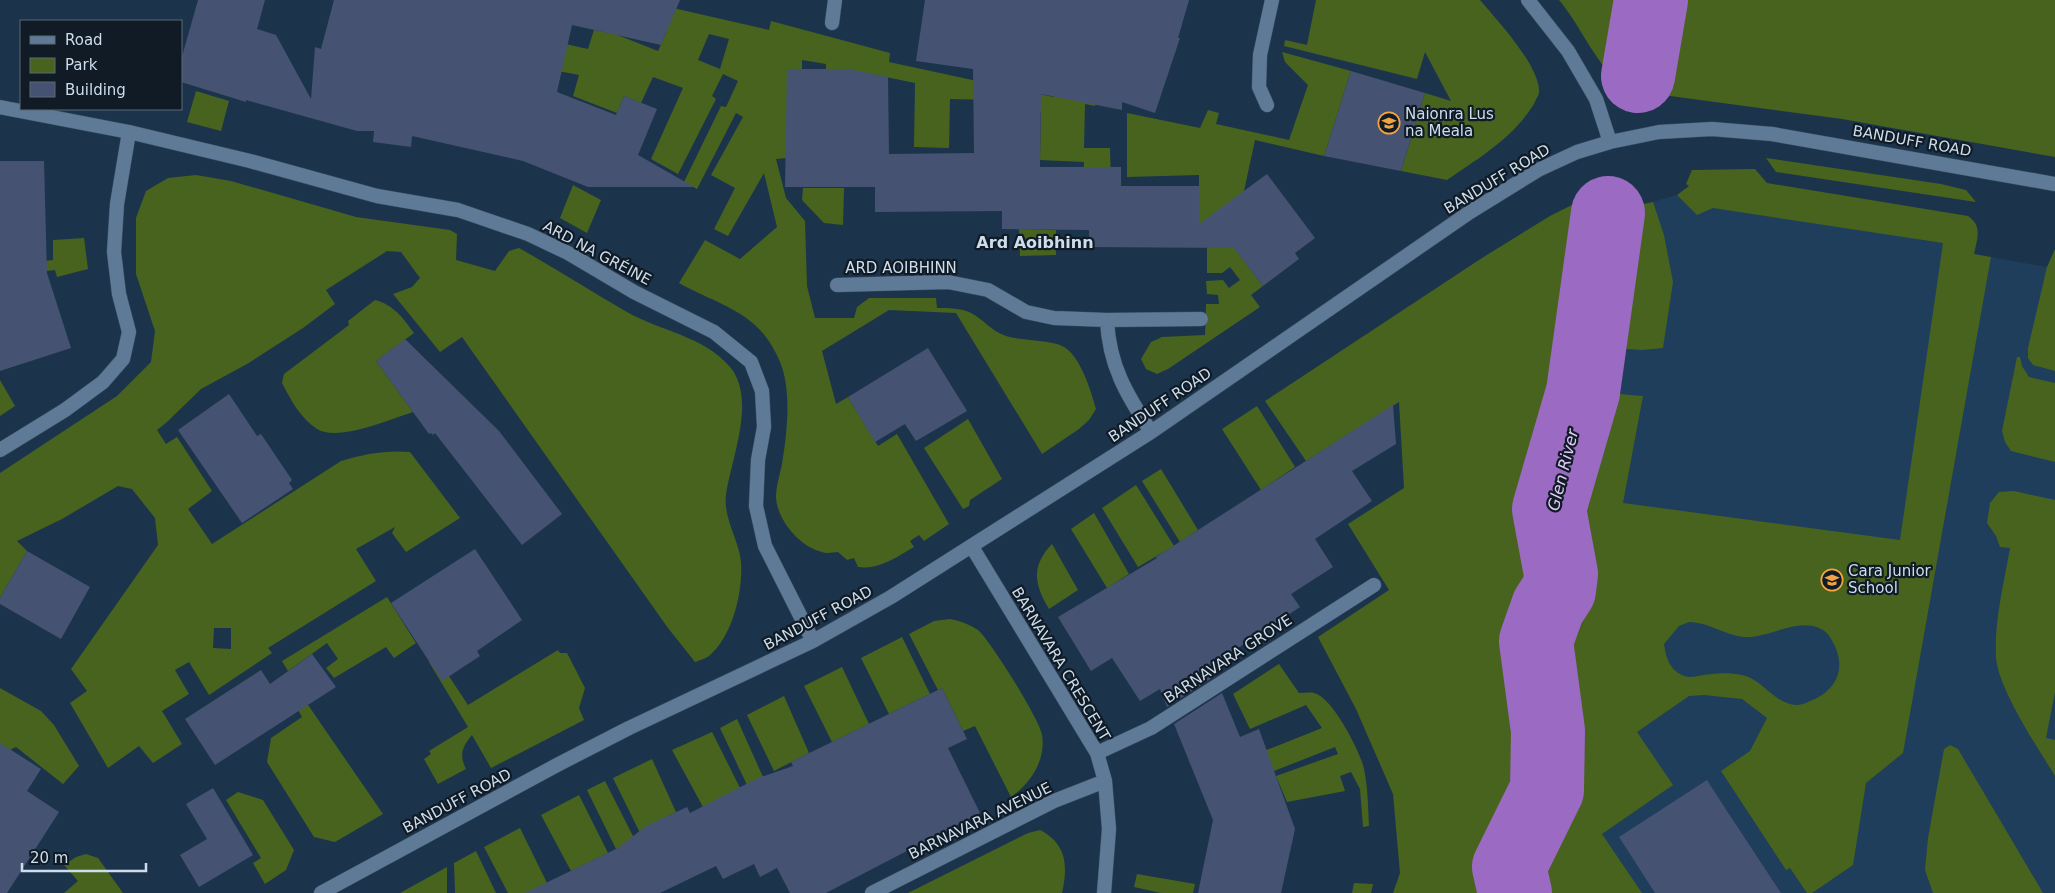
<svg xmlns="http://www.w3.org/2000/svg" width="2055" height="893" font-family="'DejaVu Sans',sans-serif">
  <rect width="100%" height="100%" fill="#1b344c"/>
  <!-- built -->
  <path fill="#1e3e5c" d="M 1689,186 L 1969,226 L 1966,253 L 2047,267 L 2055,249 L 2055,893 L 1568,893 L 1591,504 L 1635,207 L 1677,195 Z"/>
  <!-- green -->
  <path fill="#47631e" fill-rule="evenodd" d="M 569,0 L 638,0 L 769,30 L 771,21 L 890,53 L 889,62 L 977,81 L 978,72 L 1000,64 L 1006,59 L 1011,32 L 1063,41 L 1111,55 L 1095,106 L 1085,104 L 1084,148 L 1110,148 L 1111,186 L 1083,186 L 1084,162 L 1040,160 L 1041,112 L 1011,112 L 1012,149 L 993,151 L 993,100 L 950,99 L 949,148 L 914,147 L 915,83 L 871,74 L 869,126 L 786,127 L 786,158 L 776,159 L 786,198 L 805,221 L 807,286 L 815,318 L 854,318 L 857,307 L 869,298 L 936,298 L 937,308 C 949,308 960,308 971,313 C 983,319 991,331 1006,336 C 1021,341 1050,340 1062,346 C 1080,354 1091,391 1096,409 L 1089,420 L 1079,429 L 1042,454 L 956,313 L 889,310 L 822,351 L 836,404 L 848,397 L 878,446 L 897,434 L 949,524 L 924,541 L 919,535 L 910,541 L 914,547 C 896,557 880,570 858,567 L 854,558 L 847,560 L 838,552 C 833,552 827,554 822,552 C 800,547 777,520 776,497 C 776,487 780,474 782,464 C 787,434 792,390 780,362 C 759,311 722,307 679,283 L 705,240 L 740,259 L 777,227 L 764,173 L 728,236 L 714,229 L 735,188 L 711,175 L 743,117 L 736,113 L 697,189 L 684,182 L 721,106 L 726,107 L 738,81 L 723,74 L 712,96 L 716,99 L 678,174 L 651,159 L 683,88 L 653,77 L 641,103 L 624,96 L 617,113 L 573,96 L 579,75 L 553,70 L 561,43 L 588,49 L 594,30 L 615,34 L 658,51 L 667,31 L 653,25 L 656,20 ZM 709,34 L 729,39 L 720,69 L 698,60 ZM 1030,55 L 1046,57 L 1043,71 L 1028,69 ZM 802,60 L 826,64 L 826,69 L 840,69 L 840,88 L 825,88 L 825,98 L 802,97 ZM 1043,72 L 1058,74 L 1054,97 L 1040,94 Z
    M 1316,0 L 1480,0 C 1497,20 1540,66 1539,92 C 1539,95 1536,99 1535,102 C 1515,137 1479,158 1447,180 L 1401,171 L 1425,93 L 1451,101 L 1425,52 L 1417,79 L 1284,46 L 1285,40 L 1307,45 Z
    M 1559,0 L 2055,0 L 2055,157 L 1842,119 L 1648,93 C 1639,90 1629,89 1622,84 C 1599,70 1579,23 1559,0 Z
    M 1282,52 L 1351,71 L 1324,156 L 1255,140 L 1244,191 L 1260,213 L 1227,238 L 1263,286 L 1251,295 L 1260,307 L 1168,369 L 1157,374 L 1146,369 L 1141,359 L 1151,342 L 1162,337 L 1205,335 L 1206,304 L 1219,304 L 1218,295 L 1207,294 L 1206,281 L 1223,280 L 1229,288 L 1240,280 L 1230,267 L 1222,273 L 1207,273 L 1207,230 L 1199,230 L 1199,175 L 1127,177 L 1127,113 L 1200,128 L 1208,110 L 1219,113 L 1216,124 L 1289,140 L 1308,85 L 1285,62 Z
    M 196,91 L 229,101 L 221,131 L 187,122 Z
    M 1766,158 L 1941,184 L 1966,190 L 1976,202 L 1776,172 Z
    M 1755,169 L 1767,183 L 1968,216 C 1983,226 1977,239 1974,254 L 1991,257 L 1903,753 L 1866,783 L 1853,865 L 1812,893 L 1807,893 L 1790,868 L 1786,870 L 1721,771 L 1750,751 L 1767,718 L 1742,699 L 1704,695 L 1689,696 L 1637,732 L 1673,785 L 1602,834 L 1642,893 L 1393,893 L 1400,873 L 1393,794 L 1356,709 L 1318,637 L 1389,590 L 1348,524 L 1404,488 L 1399,402 L 1306,461 L 1265,401 L 1482,258 L 1550,216 L 1588,197 L 1619,210 L 1633,221 L 1608,393 L 1643,396 L 1623,503 L 1900,540 L 1943,243 L 1713,208 L 1697,215 L 1677,195 L 1689,186 L 1686,184 L 1692,170 ZM 1689,622 C 1710,622 1730,639 1751,637 C 1773,635 1800,618 1821,629 C 1828,632 1831,639 1835,646 C 1845,669 1837,688 1815,699 C 1810,701 1803,705 1797,705 C 1775,705 1763,679 1742,675 C 1733,673 1721,673 1712,674 C 1701,674 1692,680 1682,675 C 1669,669 1666,657 1664,644 L 1679,626 Z
    M 196,175 L 231,181 L 356,217 L 450,230 L 457,234 L 456,260 L 495,271 L 509,251 L 519,248 C 555,268 590,291 627,312 C 660,331 704,336 730,367 C 757,399 731,459 726,495 C 723,518 739,540 741,562 C 743,591 733,636 709,656 C 705,659 699,660 695,662 L 668,628 L 462,337 L 440,352 L 393,294 L 412,287 L 420,278 L 401,252 L 387,251 L 326,290 L 335,304 L 303,328 L 247,364 L 201,389 L 167,422 L 157,430 L 166,444 L 177,437 L 212,491 L 188,509 L 212,544 L 341,461 C 365,454 385,450 410,452 L 460,518 L 406,552 L 392,533 L 395,527 L 356,549 L 376,581 L 268,648 L 272,653 L 209,695 L 189,662 L 175,670 L 189,694 L 162,711 L 182,744 L 153,763 L 139,746 L 108,768 L 70,703 L 87,691 L 71,669 L 158,545 L 155,518 L 132,489 L 118,486 L 62,519 L 17,541 L 27,551 L 0,598 L 0,473 L 117,396 L 151,362 L 155,331 L 136,274 L 136,218 L 146,191 L 168,178 ZM 214,628 L 231,628 L 231,649 L 213,648 Z
    M 573,185 L 601,200 L 587,233 L 560,218 Z
    M 803,188 L 844,188 L 843,225 L 824,223 L 802,200 Z
    M 1653,202 L 1664,235 L 1673,282 L 1663,348 L 1642,350 L 1626,349 L 1644,204 Z
    M 1019,229 L 1056,230 L 1056,255 L 1020,256 Z
    M 84,238 L 88,269 L 57,277 L 55,270 L 18,274 L 17,264 L 53,260 L 53,240 Z
    M 2055,249 L 2055,371 L 2033,365 L 2028,358 L 2028,348 L 2047,267 Z
    M 375,300 C 394,305 403,318 414,333 L 376,361 L 413,412 C 391,419 338,442 317,429 C 300,418 291,400 282,383 L 284,374 L 349,325 L 348,321 Z
    M 2017,357 L 2020,357 L 2022,366 L 2029,377 L 2055,383 L 2055,462 L 2011,451 L 2005,442 L 2002,431 Z
    M 0,380 L 15,406 L 0,416 Z
    M 1257,406 L 1295,467 L 1261,490 L 1222,429 Z
    M 968,419 L 1002,479 L 970,500 L 969,506 L 963,509 L 924,448 Z
    M 1161,469 L 1198,530 L 1180,542 L 1142,481 Z
    M 1136,485 L 1174,546 L 1138,567 L 1102,508 Z
    M 2014,491 L 2055,500 L 2055,692 L 2046,738 L 2055,740 L 2055,776 C 2038,748 1998,689 1996,657 C 1994,621 2004,583 2010,548 L 2000,547 L 1996,536 L 1987,523 L 1990,503 L 1999,492 Z
    M 1094,513 L 1129,574 L 1107,588 L 1071,529 Z
    M 1052,544 L 1078,590 L 1049,609 C 1034,584 1031,566 1052,544 Z
    M 387,597 L 416,643 L 394,658 L 386,647 L 334,678 L 326,668 L 338,659 L 327,643 L 288,671 L 282,661 Z
    M 950,619 C 960,621 969,624 978,630 C 990,640 1040,720 1042,735 C 1046,760 1031,783 1011,797 L 975,726 L 963,731 L 942,688 L 938,690 L 909,634 L 934,621 Z
    M 902,637 L 930,694 L 889,714 L 861,658 Z
    M 558,650 L 560,653 L 567,653 L 585,688 L 579,708 L 584,720 L 491,768 L 472,735 C 462,747 459,755 466,769 L 438,784 L 424,759 L 431,754 L 429,751 L 468,727 L 429,662 L 437,658 L 468,705 Z
    M 1279,664 L 1299,693 C 1304,693 1310,692 1314,693 C 1332,697 1358,748 1363,765 C 1368,784 1368,806 1369,826 L 1363,827 L 1360,789 L 1351,772 L 1340,776 L 1345,791 L 1287,802 L 1276,776 L 1338,754 L 1335,747 L 1274,771 L 1259,753 L 1322,728 L 1306,705 L 1250,729 L 1233,694 Z
    M 842,667 L 869,724 L 832,742 L 804,686 Z
    M 0,688 L 41,711 L 54,725 L 79,766 L 63,784 L 16,747 L 4,753 L 0,759 Z
    M 784,696 L 809,753 L 774,771 L 747,715 Z
    M 306,702 L 383,814 L 335,842 L 314,837 L 267,762 L 271,738 L 302,717 L 297,708 Z
    M 737,719 L 763,777 L 747,785 L 720,728 Z
    M 712,732 L 740,788 L 703,807 L 672,750 Z
    M 1950,745 L 1958,749 L 2043,893 L 1933,893 L 1925,870 L 1928,838 L 1944,749 Z
    M 652,759 L 676,812 L 660,820 L 642,837 L 613,778 Z
    M 605,781 L 635,840 L 616,849 L 587,790 Z
    M 238,792 L 263,800 L 294,850 L 286,870 L 265,884 L 253,863 L 261,858 L 226,800 Z
    M 579,795 L 608,853 L 571,871 L 541,815 Z
    M 520,828 L 547,883 L 527,893 L 508,893 L 484,847 Z
    M 1040,830 C 1067,844 1068,866 1062,893 L 908,893 L 1028,833 Z
    M 476,851 L 496,893 L 455,893 L 454,863 Z
    M 86,854 L 98,858 L 123,893 L 64,893 L 78,881 L 64,865 L 76,857 Z
    M 447,867 L 447,893 L 400,893 Z
    M 1137,874 L 1195,884 L 1193,893 L 1161,893 L 1134,887 Z
    M 1354,883 L 1373,884 L 1371,893 L 1352,893 Z"/>
  <g fill="none" stroke-linecap="round" stroke-linejoin="round">
    <!-- river -->
    <path stroke="#9b6ac3" stroke-width="74" d="M 1638,76 L 1651,0
      M 1515,893 L 1509,867 L 1547,790 L 1548,731 L 1536,641 L 1548,607 L 1559,590 L 1561,574 L 1549,509 L 1583,392 L 1608,213"/>
  </g>
  <!-- building -->
  <path fill="#465271" d="M 198,0 L 265,0 L 257,29 L 276,35 L 311,99 L 315,47 L 321,49 L 334,0 L 680,0 L 661,45 L 572,25 L 557,92 L 616,115 L 624,96 L 657,109 L 638,155 L 694,187 L 588,187 L 523,161 L 412,136 L 411,147 L 373,142 L 374,131 L 357,131 L 246,100 L 246,102 L 181,82 L 181,60 Z
    M 925,0 L 1189,0 L 1178,38 L 1180,38 L 1155,113 L 1122,102 L 1122,110 L 1041,94 L 1040,167 L 1121,167 L 1121,186 L 1199,186 L 1199,224 L 1267,174 L 1315,238 L 1295,253 L 1299,259 L 1263,286 L 1234,248 L 1089,247 L 1089,230 L 1002,229 L 1002,211 L 875,212 L 875,187 L 785,187 L 787,69 L 848,69 L 888,77 L 889,154 L 974,153 L 973,69 L 916,61 Z
    M 1351,71 L 1425,93 L 1401,171 L 1324,156 Z
    M 0,161 L 44,161 L 47,273 L 71,348 L 0,371 Z
    M 405,339 L 499,431 L 562,514 L 522,545 L 435,433 L 433,435 L 431,433 L 429,434 L 376,361 Z
    M 928,348 L 967,411 L 916,441 L 905,424 L 875,442 L 848,397 Z
    M 229,394 L 257,436 L 261,434 L 292,480 L 289,483 L 293,489 L 242,523 L 178,430 Z
    M 1393,405 L 1396,444 L 1352,471 L 1372,501 L 1315,539 L 1333,567 L 1291,594 L 1300,607 L 1211,666 L 1215,676 L 1167,707 L 1160,689 L 1140,701 L 1112,658 L 1091,671 L 1058,617 L 1157,558 L 1156,557 Z
    M 475,549 L 522,620 L 477,651 L 480,656 L 442,681 L 391,603 Z
    M 27,551 L 90,587 L 61,639 L 0,604 L 0,598 Z
    M 312,654 L 336,687 L 215,765 L 185,719 L 261,670 L 270,684 Z
    M 942,688 L 967,739 L 948,748 L 980,813 L 826,893 L 790,893 L 777,868 L 760,877 L 754,864 L 723,879 L 716,866 L 660,893 L 525,893 L 618,848 L 646,826 L 687,807 L 690,813 L 758,778 L 793,766 L 791,762 Z
    M 1222,693 L 1240,737 L 1259,729 L 1295,829 L 1281,893 L 1198,893 L 1213,820 L 1174,724 Z
    M 0,743 L 41,769 L 27,791 L 59,812 L 7,893 L 0,893 Z
    M 1707,780 L 1725,808 L 1781,893 L 1655,893 L 1619,837 Z
    M 213,788 L 253,855 L 199,887 L 180,855 L 207,839 L 186,804 Z"/>
  <g fill="none" stroke-linecap="round" stroke-linejoin="round">
    <!-- minor casing -->
    <g stroke="#3c5166" stroke-width="15">
      <path id="minor" d="M 1528,0 L 1568,51 L 1596,99 L 1610,142
        M 832,23 L 835,0
        M 1267,105 L 1259,87 L 1260,55 L 1272,0
        M 0,107 L 129,132 L 250,161 L 377,196 L 458,210 L 528,234 L 568,253 L 634,292 L 714,332 L 751,362 L 762,391 L 764,427 L 758,460 L 756,506 L 765,546 L 813,641
        M 837,285 L 948,282 L 988,290 L 1026,312 L 1054,318 L 1107,320 L 1201,319
        M 1107,320 C 1109,366 1127,395 1151,432
        M 0,450 L 65,410 L 103,382 L 123,359 L 129,332 L 119,294 L 114,252 L 117,204 L 129,132
        M 972,547 L 1097,753 L 1105,781 L 1109,829 L 1104,893
        M 1097,753 L 1151,728 L 1374,585
        M 321,893 L 557,765 L 629,728 L 813,641 L 891,597 L 1151,432 L 1470,212 L 1538,170 L 1577,152 L 1610,142 L 1659,132 L 1712,129 L 1772,134 L 2055,184
        M 872,893 L 1054,801 L 1105,781"/>
    </g>
    <!-- minor -->
    <use href="#minor" stroke="#5e7a96" stroke-width="14"/>
  </g>
  <!-- icons -->
  <defs>
    <g id="school-ring" transform="scale(1.125)"><circle r="9.5" fill="#101b26" stroke="#f3a442" stroke-width="1.5"/><path d="M0-5L7-2L0 1L-7-2ZM-4 1L0 2.5L4 1V4Q0 6-4 4Z" fill="#f3a442"/></g>
  </defs>
  <g fill-rule="evenodd">
    <use href="#school-ring" x="1389" y="123"/>
    <use href="#school-ring" x="1832" y="580"/>
  </g>
  <g text-anchor="middle" dominant-baseline="central" stroke-width="4.5" stroke-linejoin="round" paint-order="stroke">
    <!-- poi labels -->
    <g font-size="15" fill="#cdddec" stroke="#101b26" text-anchor="start">
      <text x="1405" y="114">Naionra Lus<tspan x="1405" dy="17">na Meala</tspan></text>
      <text x="1848" y="571">Cara Junior<tspan x="1848" dy="17">School</tspan></text>
    </g>
    <!-- street labels -->
    <g font-size="15" fill="#cdddec" stroke="#101b26">
      <text transform="translate(1912 141) rotate(10)">BANDUFF ROAD</text>
      <text transform="translate(1497 179) rotate(-31)">BANDUFF ROAD</text>
      <text transform="translate(597 253) rotate(28)">ARD NA GRÉINE</text>
      <text x="901" y="268">ARD AOIBHINN</text>
      <text transform="translate(1160 405) rotate(-34)">BANDUFF ROAD</text>
      <text transform="translate(818 618) rotate(-28)">BANDUFF ROAD</text>
      <text transform="translate(1228 659) rotate(-33)">BARNAVARA GROVE</text>
      <text transform="translate(1061 664) rotate(59)">BARNAVARA CRESCENT</text>
      <text transform="translate(457 801) rotate(-28)">BANDUFF ROAD</text>
      <text transform="translate(980 821) rotate(-26)">BARNAVARA AVENUE</text>
    </g>
    <!-- neighbourhood labels -->
    <g font-size="16" font-weight="bold" fill="#cdddec" stroke="#101b26">
      <text x="1035" y="242">Ard Aoibhinn</text>
    </g>
    <!-- water labels -->
    <g font-size="16" font-style="italic" fill="#e2caf8" stroke="#101b26">
      <text transform="translate(1563 470) rotate(-76)">Glen River</text>
    </g>
  </g>
  <!-- legend -->
  <rect x="20" y="20" width="162" height="90" fill="#101b26" stroke="#5c6975"/>
  <rect x="30" y="36" width="25" height="8" fill="#5e7a96" stroke="#5c6975"/>
  <text x="65" y="45" font-size="15" fill="#cdddec">Road</text>
  <rect x="30" y="58" width="25" height="15" fill="#47631e" stroke="#5c6975"/>
  <text x="65" y="70" font-size="15" fill="#cdddec">Park</text>
  <rect x="30" y="82" width="25" height="15" fill="#465271" stroke="#5c6975"/>
  <text x="65" y="95" font-size="15" fill="#cdddec">Building</text>
  <!-- scale -->
  <path d="M22 863v8h124v-8" fill="none" stroke="#cdddec" stroke-width="2.5"/>
  <text x="30" y="863" font-size="15" fill="#cdddec" stroke="#101b26" stroke-width="4" paint-order="stroke">20 m</text>
</svg>
